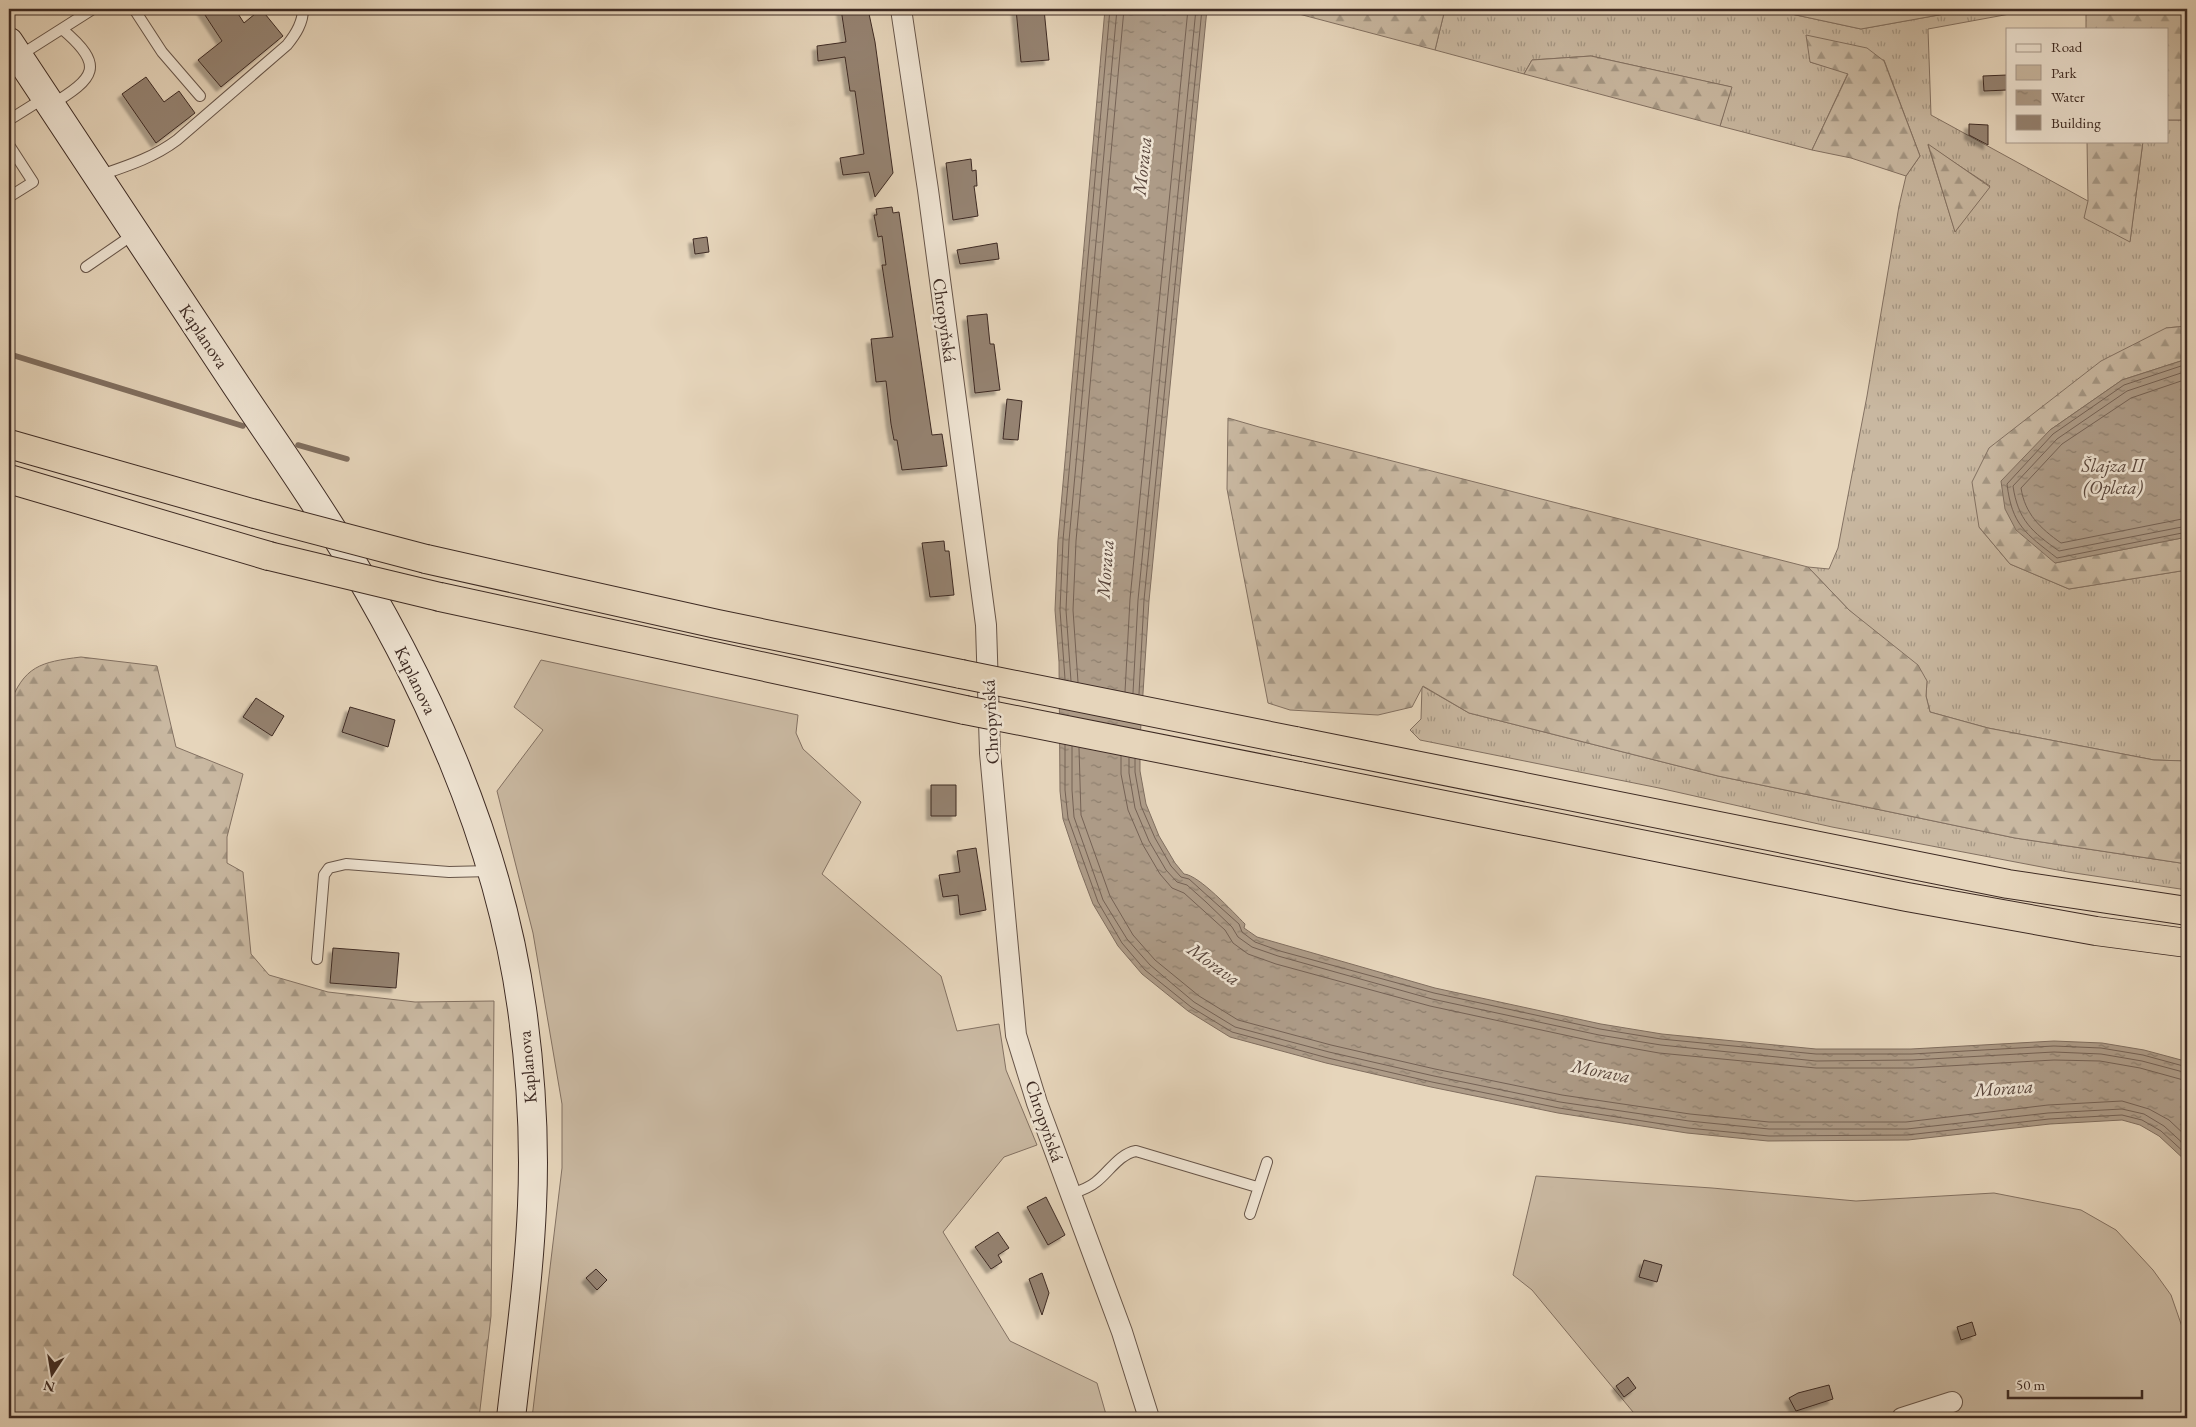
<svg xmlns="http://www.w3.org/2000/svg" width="2196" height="1427" font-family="'EB Garamond',serif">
  <defs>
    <pattern id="grass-tufts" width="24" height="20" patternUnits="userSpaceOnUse" patternTransform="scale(1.25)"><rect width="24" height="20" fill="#c9b8a1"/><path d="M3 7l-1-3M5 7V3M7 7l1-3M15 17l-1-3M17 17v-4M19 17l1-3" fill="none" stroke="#a49683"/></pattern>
    <pattern id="forest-firs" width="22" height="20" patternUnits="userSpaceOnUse" patternTransform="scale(1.25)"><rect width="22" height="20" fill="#c9b8a1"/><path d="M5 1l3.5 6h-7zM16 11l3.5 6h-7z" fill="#a49683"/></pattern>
    <pattern id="water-ripples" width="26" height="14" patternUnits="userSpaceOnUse" patternTransform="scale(1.25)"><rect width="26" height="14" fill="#ad9b87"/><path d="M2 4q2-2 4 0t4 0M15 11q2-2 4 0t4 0" fill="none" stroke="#8e7f6e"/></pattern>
    <filter id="shadow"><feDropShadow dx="-4.5" dy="4.5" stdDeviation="1" flood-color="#0004"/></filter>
  </defs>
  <rect width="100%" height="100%" fill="#e6d5bb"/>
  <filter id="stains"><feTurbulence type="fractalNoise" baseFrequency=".004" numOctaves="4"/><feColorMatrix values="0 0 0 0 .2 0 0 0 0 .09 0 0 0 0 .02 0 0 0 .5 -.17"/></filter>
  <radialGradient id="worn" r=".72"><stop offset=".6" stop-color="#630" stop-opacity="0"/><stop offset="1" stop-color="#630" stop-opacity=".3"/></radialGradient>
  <!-- grass -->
  <path fill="url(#grass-tufts)" stroke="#837162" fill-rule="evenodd" d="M 1445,9 L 1768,9 L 1861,29 L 1972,9 L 2037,9 L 1928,29 L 1931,115 L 2088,201 L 2130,241 L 2143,141 L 2167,141 L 2167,120 L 2187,120 L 2187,326 L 2166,328 L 1979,527 L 2010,564 L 2069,589 L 2187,570 L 2187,761 L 2154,760 L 1988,728 L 1930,712 L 1926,696 L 1927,681 L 1849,610 L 1808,567 L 1829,569 L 1838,548 L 1867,396 L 1899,206 L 1906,176 L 1920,156 L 1884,60 L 1810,62 L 1848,73 L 1812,150 L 1720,126 L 1731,87 L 1591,56 L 1532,60 L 1524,74 L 1435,50 ZM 1928,145 L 1990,186 L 1955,231 Z
    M 1422,686 L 1469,713 L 1718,776 L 2015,838 L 2187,864 L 2187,890 L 2068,872 L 1832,827 L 1659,788 L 1420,740 L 1410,730 L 1421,719 Z"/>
  <!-- forest -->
  <path fill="url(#forest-firs)" stroke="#837162" d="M 1280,9 L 1445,9 L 1435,50 Z
    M 2086,9 L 2187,9 L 2187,120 L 2167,120 L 2167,29 L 2086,29 Z
    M 1806,35 L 1867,48 L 1884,61 L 1920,156 L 1906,176 L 1851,158 L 1812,150 L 1848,74 L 1810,62 Z
    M 1591,56 L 1732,87 L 1720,126 L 1524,74 L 1532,60 Z
    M 2087,141 L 2143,141 L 2130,242 L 2084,218 L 2088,201 Z
    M 1928,144 L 1990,187 L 1955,232 Z
    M 2187,326 L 2187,359 L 2122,380 L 2050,430 L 2055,563 L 2187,537 L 2187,570 L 2069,589 L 2010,564 L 1979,527 L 1972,482 L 1989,448 L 2101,361 L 2166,328 Z
    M 1228,418 L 1259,427 L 1808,567 L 1849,610 L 1918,665 L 1927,681 L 1926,696 L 1930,712 L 1988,728 L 2154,760 L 2187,761 L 2187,864 L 2015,838 L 1718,776 L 1469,713 L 1423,686 L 1412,707 L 1378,715 L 1290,710 L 1268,703 L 1227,489 Z
    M 81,657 L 157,666 L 176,747 L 243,774 L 227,837 L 227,863 L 243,872 L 251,954 L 269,975 L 328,992 L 415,1002 L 494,1001 L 491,1316 L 479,1418 L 9,1418 L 9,706 C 24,666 40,662 81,657 Z"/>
  <!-- green -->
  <path fill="#c9b8a1" stroke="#837162" d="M 1768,9 L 1972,9 L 1861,29 Z
    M 541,660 L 798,715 L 796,733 L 803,749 L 861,802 L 822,874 L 941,976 L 957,1031 L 999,1024 L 1006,1070 L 1037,1145 L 1004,1157 L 943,1232 L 1010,1341 L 1097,1383 L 1107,1418 L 532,1418 L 562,1168 L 562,1104 L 533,933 L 497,791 L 543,730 L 514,707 Z
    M 1536,1176 L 1712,1188 L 1856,1201 L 1994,1193 L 2081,1210 L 2116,1230 L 2153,1270 L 2171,1295 L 2187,1341 L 2187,1418 L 1638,1418 L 1532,1290 L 1513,1275 Z"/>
  <!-- water -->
  <path fill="url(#water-ripples)" stroke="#806e5f" d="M 1105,9 L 1207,9 L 1149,601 L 1140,739 L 1140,771 L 1146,804 L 1159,836 L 1175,863 L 1184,874 C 1199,875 1233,912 1245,924 L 1244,928 L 1257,937 L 1435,988 L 1601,1024 L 1662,1034 L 1816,1049 L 1911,1049 L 2054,1041 L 2102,1043 L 2144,1050 L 2185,1061 L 2187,1063 L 2187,1162 L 2159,1136 L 2140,1125 L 2122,1120 L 2050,1124 L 1908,1140 L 1768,1141 L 1687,1133 L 1558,1113 L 1431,1087 L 1326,1063 L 1230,1037 L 1188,1011 L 1142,974 L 1118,946 L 1093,904 L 1079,867 L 1063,819 L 1060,791 L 1059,662 L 1055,610 L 1058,540 Z
    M 2187,359 L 2187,537 L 2055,563 L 2016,530 L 2005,509 L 2001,481 L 2050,430 L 2122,380 Z"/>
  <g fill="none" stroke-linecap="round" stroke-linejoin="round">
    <!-- shore -->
    <path stroke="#756255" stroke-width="1" d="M 2187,364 L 2124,385 L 2053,434 L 2007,484 C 2012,525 2025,533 2057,558 L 2187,532
      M 2187,371 L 2127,391 L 2057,439 L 2013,486 C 2018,520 2032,532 2059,551 L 2187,526
      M 2187,379 L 2131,398 L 2062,444 L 2021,488 C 2025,514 2040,528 2061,543 L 2187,518
      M 1065,679 L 1060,610 L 1063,540 L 1110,9
      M 1071,681 L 1066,610 L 1069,541 L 1117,9
      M 1078,682 L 1073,610 L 1076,541 L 1124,9
      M 1125,692 L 1130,599 L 1188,9
      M 1133,693 L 1138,600 L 1196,9
      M 1139,694 L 1144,600 L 1202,9
      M 1065,745 L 1065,790 L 1068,818 L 1098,902 L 1122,943 L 1145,970 L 1191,1007 L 1232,1032 L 1328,1058 L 1432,1082 L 1559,1108 L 1688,1128 L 1769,1136 L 1907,1135 L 2049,1119 L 2122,1115 L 2142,1120 L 2161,1131 L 2187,1155
      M 1072,746 L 1072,790 L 1074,817 L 1103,900 L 1127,939 L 1150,965 L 1194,1002 L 1235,1027 L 1329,1052 L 1434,1076 L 1560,1102 L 1689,1121 L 1769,1129 L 1907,1129 L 2048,1113 L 2122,1109 L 2144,1114 L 2164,1126 L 2187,1147
      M 1079,748 L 1081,815 L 1110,896 L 1133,935 L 1155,960 L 1199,996 L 1238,1020 L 1331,1045 L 1435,1069 L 1562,1095 L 1690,1114 L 1769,1122 L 1906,1122 L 2048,1105 L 2122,1101 L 2149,1109 L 2169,1120 L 2187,1137
      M 1121,756 L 1121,774 L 1128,810 L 1143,845 L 1160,874 L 1172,888 L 1184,893 L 1225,930 L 1233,943 L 1248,954 L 1276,964 L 1430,1006 L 1597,1042 L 1659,1053 L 1816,1068 L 1912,1068 L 2054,1060 L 2100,1061 L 2140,1068 L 2187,1081
      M 1129,758 L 1129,773 L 1135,808 L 1149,841 L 1166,870 L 1177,882 L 1187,885 L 1206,902 L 1232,927 L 1238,937 L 1252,947 L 1278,956 L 1432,999 L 1599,1035 L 1661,1045 L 1816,1061 L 1912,1060 L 2054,1052 L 2101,1054 L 2142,1061 L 2187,1073
      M 1135,759 L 1135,772 L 1141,806 L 1155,838 L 1171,866 L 1181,877 L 1189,879 L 1210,898 L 1239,924 L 1242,932 L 1255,942 L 1280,951 L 1434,993 L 1600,1029 L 1661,1039 L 1816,1054 L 1912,1054 L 2054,1046 L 2101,1048 L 2143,1055 L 2187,1067"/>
    <!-- stream -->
    <path stroke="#806e5f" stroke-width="5.5" d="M 9,354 L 243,426
      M 298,445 L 347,459"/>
  </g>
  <!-- building -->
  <path fill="#958372" stroke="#3d2a23" filter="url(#shadow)" d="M 201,9 L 235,9 L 244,23 L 261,9 L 283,36 L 221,87 L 198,60 L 222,41 Z
    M 841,9 L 868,9 L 875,42 L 893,173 L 875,197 L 869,172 L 843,175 L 840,158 L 864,154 L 855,91 L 850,91 L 845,57 L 818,61 L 817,46 L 846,42 Z
    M 1016,9 L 1044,9 L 1049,60 L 1021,62 Z
    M 2007,75 L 2007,90 L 1984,91 L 1983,76 Z
    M 146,77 L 164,102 L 179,91 L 195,113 L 156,143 L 122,94 Z
    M 1969,124 L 1988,125 L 1988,145 L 1969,135 Z
    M 971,159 L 972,171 L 976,170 L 977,186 L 974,186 L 978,216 L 953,220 L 946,163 Z
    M 892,207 L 893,213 L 899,212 L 932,435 L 942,434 L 947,466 L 902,470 L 897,440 L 894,440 L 891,424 L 886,381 L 876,382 L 871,339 L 893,337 L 882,265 L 886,265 L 882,236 L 878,237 L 874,215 L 877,215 L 876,209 Z
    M 707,237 L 709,252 L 695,254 L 693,239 Z
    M 997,243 L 999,259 L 960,264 L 957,250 Z
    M 987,314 L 990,344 L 994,344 L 1000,390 L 975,393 L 967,316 Z
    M 1007,399 L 1022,401 L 1018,440 L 1003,439 Z
    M 944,541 L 945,551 L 949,551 L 954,595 L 930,597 L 922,543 Z
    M 256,698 L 284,716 L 272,736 L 243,717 Z
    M 350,707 L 395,720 L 388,747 L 342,732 Z
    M 931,785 L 956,785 L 956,816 L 931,816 Z
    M 976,848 L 986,910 L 960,915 L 958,895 L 943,897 L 939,875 L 960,872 L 957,851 Z
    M 333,948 L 399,953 L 396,988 L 330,983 Z
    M 1046,1197 L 1065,1235 L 1048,1245 L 1027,1207 Z
    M 998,1232 L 1009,1248 L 998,1255 L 1002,1262 L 991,1269 L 975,1247 Z
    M 1644,1260 L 1662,1265 L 1657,1282 L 1639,1277 Z
    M 596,1269 L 607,1280 L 597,1290 L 586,1278 Z
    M 1042,1273 L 1049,1293 L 1042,1315 L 1029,1279 Z
    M 1972,1322 L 1976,1335 L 1961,1340 L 1957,1327 Z
    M 1628,1377 L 1636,1388 L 1624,1397 L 1616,1386 Z
    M 1829,1385 L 1833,1399 L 1796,1411 L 1789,1398 L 1798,1393 Z"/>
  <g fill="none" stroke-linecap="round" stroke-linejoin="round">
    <!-- service casing -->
    <g stroke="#675549" stroke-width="12">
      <path id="service" d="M 134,9 L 162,52 L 200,96
        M 19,56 L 93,9
        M 51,105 C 95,78 106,66 62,29
        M 9,120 L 44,98
        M 9,145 L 33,182 L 9,197
        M 98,176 C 127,166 153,158 177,140 L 287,45 C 296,34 303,23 303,9
        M 86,267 L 134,234
        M 317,959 L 324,875 L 329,868 L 346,864 L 449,872 L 491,871
        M 1071,1194 C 1080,1191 1089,1188 1096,1182 C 1109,1172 1119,1154 1136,1151 L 1257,1187
        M 1250,1214 L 1267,1162"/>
    </g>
    <!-- minor casing -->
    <g stroke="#675549" stroke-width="22">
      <path id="minor" d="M 901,9 L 928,190 L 986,625 L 990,753 L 1016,1035 L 1037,1103 L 1122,1332 L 1149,1418
        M 1902,1418 L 1952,1402"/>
    </g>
    <!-- secondary casing -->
    <g stroke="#3d2a23" stroke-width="30">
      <path id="secondary" d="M 9,42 C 84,156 160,270 236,385 C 268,433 302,481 333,531 C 424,677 498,836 522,1009 C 531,1074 535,1140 532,1206 C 529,1277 519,1348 511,1418"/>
    </g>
    <!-- motorway casing -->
    <g stroke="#3d2a23" stroke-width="30">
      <path id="motorway" d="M 9,444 L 255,514
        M 9,479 L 269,556
        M 426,559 L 717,624 L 961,674
        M 440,597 L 965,710
        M 1295,741 L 2008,884 L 2187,911
        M 1299,776 L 1907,897 L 2096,931 L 2187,943"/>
    </g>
    <!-- service -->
    <use href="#service" stroke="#efe4d3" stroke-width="10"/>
    <!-- minor -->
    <use href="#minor" stroke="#efe4d3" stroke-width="20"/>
    <!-- secondary -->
    <use href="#secondary" stroke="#efe4d3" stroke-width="28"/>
    <!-- motorway -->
    <use href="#motorway" stroke="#e6d5bb" stroke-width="28"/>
    <!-- motorway-bridge casing -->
    <g stroke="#3d2a23" stroke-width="30" stroke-linecap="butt">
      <path id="motorway-bridge" d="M 255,514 L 426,559
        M 269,556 L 440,597
        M 961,674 L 1295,741
        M 965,710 L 1299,776"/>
    </g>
    <!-- motorway-bridge -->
    <use href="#motorway-bridge" stroke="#e6d5bb" stroke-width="28"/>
  </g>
  <g text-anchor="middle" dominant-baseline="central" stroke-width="5" stroke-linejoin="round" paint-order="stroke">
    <!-- street labels -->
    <g font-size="18" fill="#3d2a23" stroke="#efe4d3">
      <text transform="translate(945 320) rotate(82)">Chropyňská</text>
      <text transform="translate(204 336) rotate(56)">Kaplanova</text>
      <text transform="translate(416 680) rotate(64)">Kaplanova</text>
      <text transform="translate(990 722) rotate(-93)">Chropyňská</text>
      <text transform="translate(527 1067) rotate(-95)">Kaplanova</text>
      <text transform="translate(1045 1121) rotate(71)">Chropyňská</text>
    </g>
    <!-- water labels -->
    <g font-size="19" font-style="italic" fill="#59463c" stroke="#efe4d3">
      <text transform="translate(1142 166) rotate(-84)">Morava</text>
      <text x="2113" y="465">Šlajza II<tspan x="2113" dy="22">(Opleta)</tspan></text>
      <text transform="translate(1105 569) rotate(-86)">Morava</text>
      <text transform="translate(1214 964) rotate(36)">Morava</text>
      <text transform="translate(1601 1071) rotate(11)">Morava</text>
      <text transform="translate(2004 1088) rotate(-4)">Morava</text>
    </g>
  </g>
  <!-- margin -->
  <rect width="2196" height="1427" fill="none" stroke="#e6d5bb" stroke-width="30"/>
  <rect x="10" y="10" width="2176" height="1407" fill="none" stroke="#3d2a23" stroke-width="2.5"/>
  <rect x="15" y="15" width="2166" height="1397" fill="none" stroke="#3d2a23"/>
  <!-- legend -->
  <rect x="2006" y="28" width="162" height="115" fill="#efe4d3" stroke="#a89a8d"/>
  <rect x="2016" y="44" width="25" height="8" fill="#efe4d3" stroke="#a89a8d"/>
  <text x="2051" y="52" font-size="15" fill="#3d2a23">Road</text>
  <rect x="2016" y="65" width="25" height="15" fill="#c9b8a1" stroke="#a89a8d"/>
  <text x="2051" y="78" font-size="15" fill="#3d2a23">Park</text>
  <rect x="2016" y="90" width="25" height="15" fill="url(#water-ripples)" stroke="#a89a8d"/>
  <text x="2051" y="102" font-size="15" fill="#3d2a23">Water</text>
  <rect x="2016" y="115" width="25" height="15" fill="#958372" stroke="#a89a8d"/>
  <text x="2051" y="128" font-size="15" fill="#3d2a23">Building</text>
  <!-- north arrow -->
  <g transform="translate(52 1374) rotate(192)" stroke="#efe4d3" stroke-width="4" paint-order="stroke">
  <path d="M0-4L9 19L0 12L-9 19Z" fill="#3d2a23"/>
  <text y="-8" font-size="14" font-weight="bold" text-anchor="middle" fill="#3d2a23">N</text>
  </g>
  <!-- scale -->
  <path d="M2008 1390v8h134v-8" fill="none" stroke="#3d2a23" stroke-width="2.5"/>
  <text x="2016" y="1390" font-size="15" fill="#3d2a23" stroke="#efe4d3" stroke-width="4" paint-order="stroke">50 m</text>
  <rect width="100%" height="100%" filter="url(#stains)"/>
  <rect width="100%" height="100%" fill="url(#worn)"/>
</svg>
